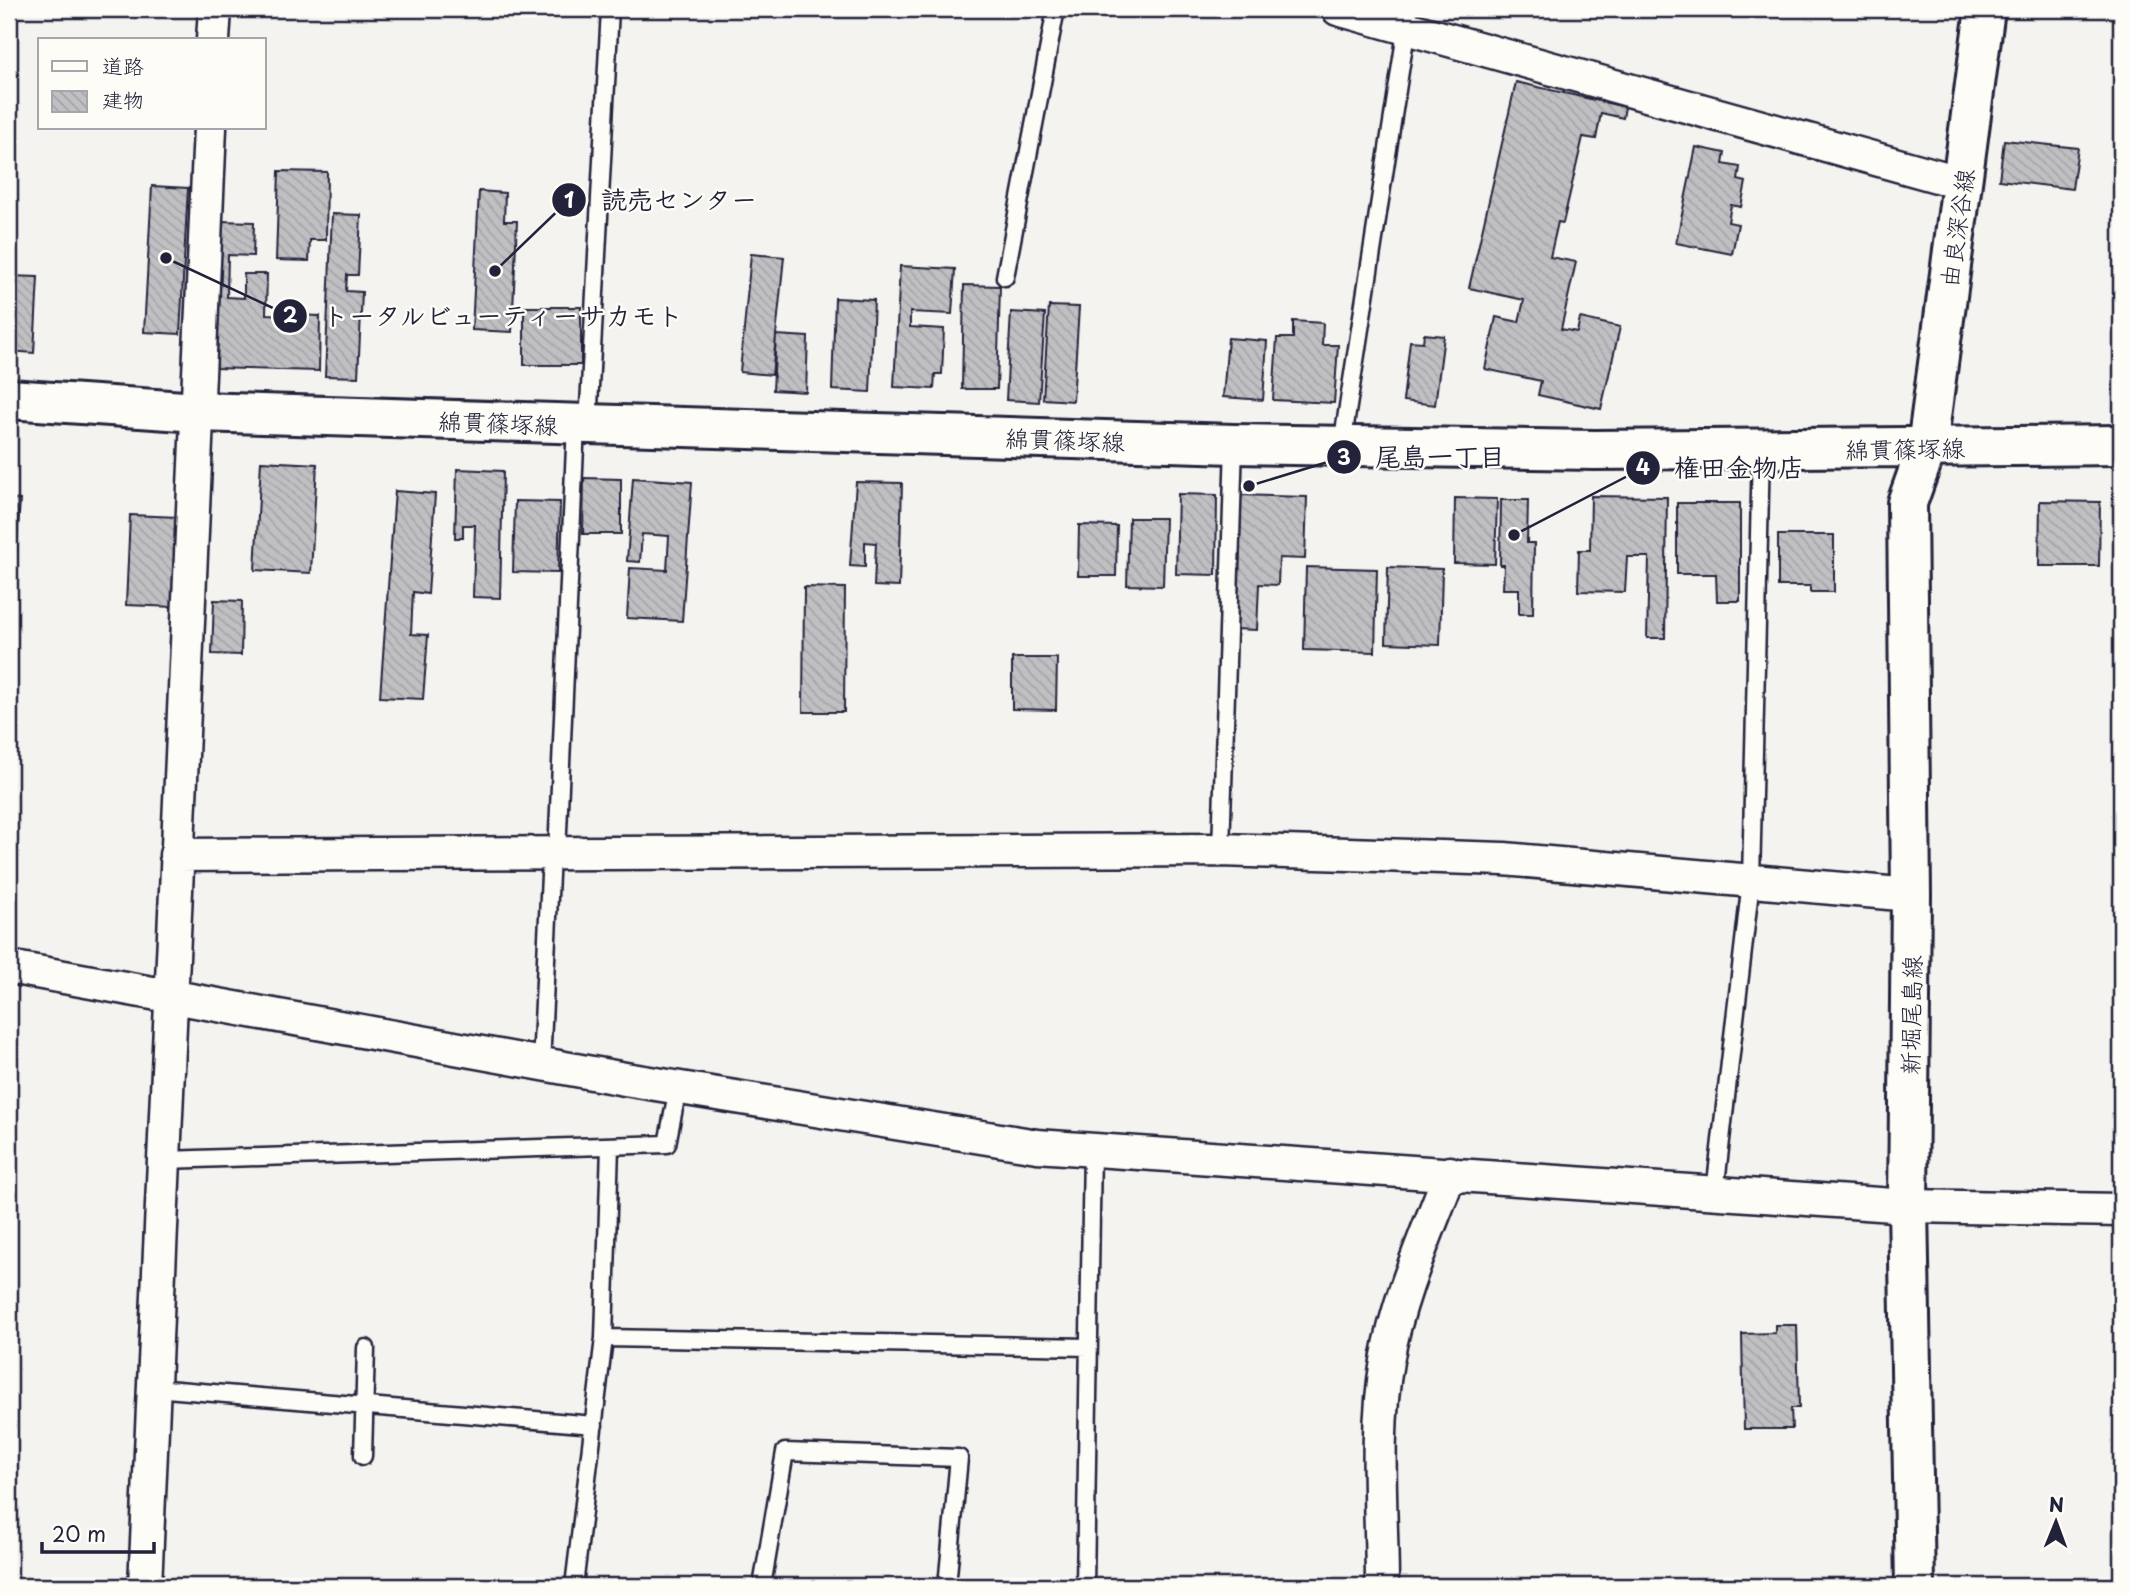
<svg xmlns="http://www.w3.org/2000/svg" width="2130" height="1595" font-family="'Playpen Sans','Klee One',sans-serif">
  <defs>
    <pattern id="building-back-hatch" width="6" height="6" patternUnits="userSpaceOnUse" patternTransform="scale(1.75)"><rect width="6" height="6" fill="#c0bfc2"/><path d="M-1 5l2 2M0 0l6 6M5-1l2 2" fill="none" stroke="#a5a4a8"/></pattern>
  </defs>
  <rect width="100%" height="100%" fill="#f4f3ef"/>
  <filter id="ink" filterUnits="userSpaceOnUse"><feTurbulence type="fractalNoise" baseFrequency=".0143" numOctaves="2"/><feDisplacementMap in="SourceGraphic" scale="14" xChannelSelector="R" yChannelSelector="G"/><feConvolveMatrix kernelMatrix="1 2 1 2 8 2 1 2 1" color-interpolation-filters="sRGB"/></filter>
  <g filter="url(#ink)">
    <!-- building -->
    <path fill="url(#building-back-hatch)" stroke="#22223b" stroke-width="2" d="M 1861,9 L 1886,9 L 1883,16 Z
      M 1516,82 L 1625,107 L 1623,118 L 1601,113 L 1596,139 L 1583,137 L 1563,223 L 1558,222 L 1550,257 L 1576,262 L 1561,329 L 1577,332 L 1580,318 L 1620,327 L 1601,409 L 1538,395 L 1541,381 L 1485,369 L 1496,317 L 1519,322 L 1524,300 L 1469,288 Z
      M 2004,140 L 2078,148 L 2072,189 L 1999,180 Z
      M 1696,147 L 1725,153 L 1723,164 L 1740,167 L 1738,180 L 1746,182 L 1741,207 L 1731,205 L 1728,222 L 1738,224 L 1732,254 L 1676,243 Z
      M 279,171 L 327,172 L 326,240 L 310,240 L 309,261 L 276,260 Z
      M 152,186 L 188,188 L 180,334 L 144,332 Z
      M 479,191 L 505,193 L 504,221 L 517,221 L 512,332 L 472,330 Z
      M 332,214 L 361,215 L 358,275 L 347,275 L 346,291 L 362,292 L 358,377 L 325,376 Z
      M 219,221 L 254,222 L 253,256 L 228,255 L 227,297 L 244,298 L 244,274 L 267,274 L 266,314 L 320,316 L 319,371 L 215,368 Z
      M 751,254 L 784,257 L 772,375 L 740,372 Z
      M 900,266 L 955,269 L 952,314 L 910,312 L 910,327 L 944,329 L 942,374 L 935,374 L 934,389 L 894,387 Z
      M 9,276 L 38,277 L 34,353 L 9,351 Z
      M 964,285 L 1000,286 L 997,389 L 962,389 Z
      M 835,298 L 874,300 L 870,392 L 832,390 Z
      M 1049,306 L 1079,307 L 1073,401 L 1043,399 Z
      M 524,307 L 581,307 L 581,365 L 524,365 Z
      M 1011,312 L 1045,314 L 1039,402 L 1006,400 Z
      M 1293,321 L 1323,323 L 1322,345 L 1338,345 L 1334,403 L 1273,400 L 1277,338 L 1293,338 Z
      M 1424,334 L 1444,336 L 1435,405 L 1403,401 L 1410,341 L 1423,342 Z
      M 776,335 L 808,337 L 806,392 L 773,390 Z
      M 1228,338 L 1267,341 L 1263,400 L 1223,397 Z
      M 261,461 L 317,464 L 311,573 L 255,570 Z
      M 457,469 L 503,471 L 500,598 L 473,597 L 475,525 L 463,525 L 463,538 L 455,538 Z
      M 584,478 L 621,479 L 621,534 L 583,534 Z
      M 633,478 L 692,482 L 682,621 L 627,618 L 630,568 L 667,570 L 669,536 L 642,534 L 640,562 L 627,561 Z
      M 856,482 L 902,483 L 899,587 L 874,586 L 876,543 L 865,542 L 865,567 L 850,566 Z
      M 395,491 L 435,494 L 428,594 L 413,592 L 411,634 L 428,635 L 423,699 L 380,697 Z
      M 1178,494 L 1217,495 L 1216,575 L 1176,574 Z
      M 1238,495 L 1307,497 L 1305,559 L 1279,558 L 1278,585 L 1259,584 L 1257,630 L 1234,629 Z
      M 1591,496 L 1667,497 L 1665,638 L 1647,638 L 1649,557 L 1627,557 L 1625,592 L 1578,591 L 1579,550 L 1590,550 Z
      M 1455,498 L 1497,499 L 1495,564 L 1454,563 Z
      M 9,499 L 20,500 L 15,570 L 9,570 Z
      M 1501,500 L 1528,500 L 1527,543 L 1534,543 L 1533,614 L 1519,614 L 1519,589 L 1503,589 L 1504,565 L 1500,565 Z
      M 515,501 L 560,502 L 558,573 L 513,572 Z
      M 2040,501 L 2100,502 L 2099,566 L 2039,566 Z
      M 1677,503 L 1740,503 L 1740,601 L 1717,601 L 1716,574 L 1677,574 Z
      M 130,515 L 179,517 L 175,607 L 126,605 Z
      M 1129,518 L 1165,518 L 1163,586 L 1127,585 Z
      M 1079,525 L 1117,526 L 1116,576 L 1078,576 Z
      M 1778,535 L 1834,535 L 1834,592 L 1810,592 L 1810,586 L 1778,586 Z
      M 1306,567 L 1377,569 L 1375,652 L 1304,650 Z
      M 1388,567 L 1442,569 L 1440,645 L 1386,643 Z
      M 804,587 L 845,588 L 844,712 L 803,712 Z
      M 214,600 L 242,601 L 241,655 L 212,654 Z
      M 1012,658 L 1057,658 L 1056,710 L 1012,709 Z
      M 1775,1325 L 1797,1325 L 1799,1408 L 1791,1408 L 1792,1429 L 1744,1429 L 1742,1334 L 1775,1333 Z"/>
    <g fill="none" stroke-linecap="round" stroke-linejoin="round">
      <!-- lane casing -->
      <g stroke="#22223b" stroke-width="21">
        <path id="lane" d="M 1005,277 L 1056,9
          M 588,425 L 610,9
          M 1342,445 L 1407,26
          M 1221,850 L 1234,444
          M 557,854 L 576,424
          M 541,1065 L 551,854
          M 165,1160 L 667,1144 L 678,1088
          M 1715,1192 L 1751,881 L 1761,449
          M 604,1338 L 1089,1347
          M 154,1388 L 594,1425
          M 363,1456 L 366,1348
          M 574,1586 L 604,1338 L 610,1146
          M 762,1586 L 785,1452 L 959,1458 L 947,1586
          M 1085,1586 L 1092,1150"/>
      </g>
      <!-- street casing -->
      <g stroke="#22223b" stroke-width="37">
        <path id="street" d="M 1338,9 L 1962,183
          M 213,40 L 215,9
          M 176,855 L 1221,850 L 1504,859 L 1911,895
          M 9,967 L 625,1079 L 1037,1146 L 1908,1206 L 2121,1210
          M 145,1586 L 210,128
          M 1382,1586 C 1382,1512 1374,1434 1387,1361 C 1398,1297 1427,1234 1450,1173"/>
      </g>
      <!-- secondary casing -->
      <g stroke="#22223b" stroke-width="44">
        <path id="secondary" d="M 9,399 L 198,412 L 1234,444 L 1595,450 L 2121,445
          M 1915,1586 L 1908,1206 L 1911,895 L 1907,503 L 1927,447 L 1985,9"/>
      </g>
      <!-- lane -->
      <use href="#lane" stroke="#fdfcf7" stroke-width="16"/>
      <!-- street -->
      <use href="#street" stroke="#fdfcf7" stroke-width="32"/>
      <!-- secondary -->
      <use href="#secondary" stroke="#fdfcf7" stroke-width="38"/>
    </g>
  </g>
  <g text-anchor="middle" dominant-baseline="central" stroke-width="5" stroke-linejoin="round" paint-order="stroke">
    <!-- street labels -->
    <g font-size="24" fill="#22223b" stroke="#fdfcf7">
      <text transform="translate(1956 228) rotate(-82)">由良深谷線</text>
      <text transform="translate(498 422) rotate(2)">綿貫篠塚線</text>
      <text transform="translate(1065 439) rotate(2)">綿貫篠塚線</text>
      <text transform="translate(1905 448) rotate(-1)">綿貫篠塚線</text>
      <text transform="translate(1910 1015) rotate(-89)">新堀尾島線</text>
    </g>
  </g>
  <!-- callouts -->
  <path fill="none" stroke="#22223b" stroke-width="2.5" d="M495 271L569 200M166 258L290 316M1249 486L1344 457M1514 535L1643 468"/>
  <g fill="#22223b" stroke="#fdfcf7" stroke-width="2.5">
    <circle cx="495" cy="271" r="7"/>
    <circle cx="166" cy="258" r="7"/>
    <circle cx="1249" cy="486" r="7"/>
    <circle cx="1514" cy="535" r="7"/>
    <circle cx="569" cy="200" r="18"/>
    <circle cx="290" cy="316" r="18"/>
    <circle cx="1344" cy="457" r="18"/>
    <circle cx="1643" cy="468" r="18"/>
  </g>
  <g font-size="21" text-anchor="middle" font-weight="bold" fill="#fff">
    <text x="569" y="208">1</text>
    <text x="290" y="323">2</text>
    <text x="1344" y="465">3</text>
    <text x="1643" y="475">4</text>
  </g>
  <g font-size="26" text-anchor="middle" font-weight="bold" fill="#22223b" stroke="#fdfcf7" stroke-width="5" stroke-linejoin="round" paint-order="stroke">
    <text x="679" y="209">読売センター</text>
    <text x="503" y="325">トータルビューティーサカモト</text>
    <text x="1440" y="466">尾島一丁目</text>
    <text x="1739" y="477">権田金物店</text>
  </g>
  <!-- margin -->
  <rect width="2130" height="1595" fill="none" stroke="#fdfcf7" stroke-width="35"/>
  <rect x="18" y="18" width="2095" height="1560" fill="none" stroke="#22223b" stroke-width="2.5" filter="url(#ink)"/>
  <!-- legend -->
  <rect x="38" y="38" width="228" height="91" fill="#fdfcf7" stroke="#a5a5ac" stroke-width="2"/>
  <rect x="52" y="61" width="35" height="10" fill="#fdfcf7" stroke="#a5a5ac" stroke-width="2"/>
  <text x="102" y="74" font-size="21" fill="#22223b">道路</text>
  <rect x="52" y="91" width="35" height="21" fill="url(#building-back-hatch)" stroke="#a5a5ac" stroke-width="2"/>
  <text x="102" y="108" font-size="21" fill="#22223b">建物</text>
  <!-- north arrow -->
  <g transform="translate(2056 1522) rotate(1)" stroke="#fdfcf7" stroke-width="5" paint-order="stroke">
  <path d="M0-5L12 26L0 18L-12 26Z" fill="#22223b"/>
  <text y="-10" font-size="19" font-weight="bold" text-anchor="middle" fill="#22223b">N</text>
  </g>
  <!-- scale -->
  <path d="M42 1542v10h112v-10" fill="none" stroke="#22223b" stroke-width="3.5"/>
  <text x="52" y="1542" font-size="21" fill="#22223b" stroke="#fdfcf7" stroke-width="5" paint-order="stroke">20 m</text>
</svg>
